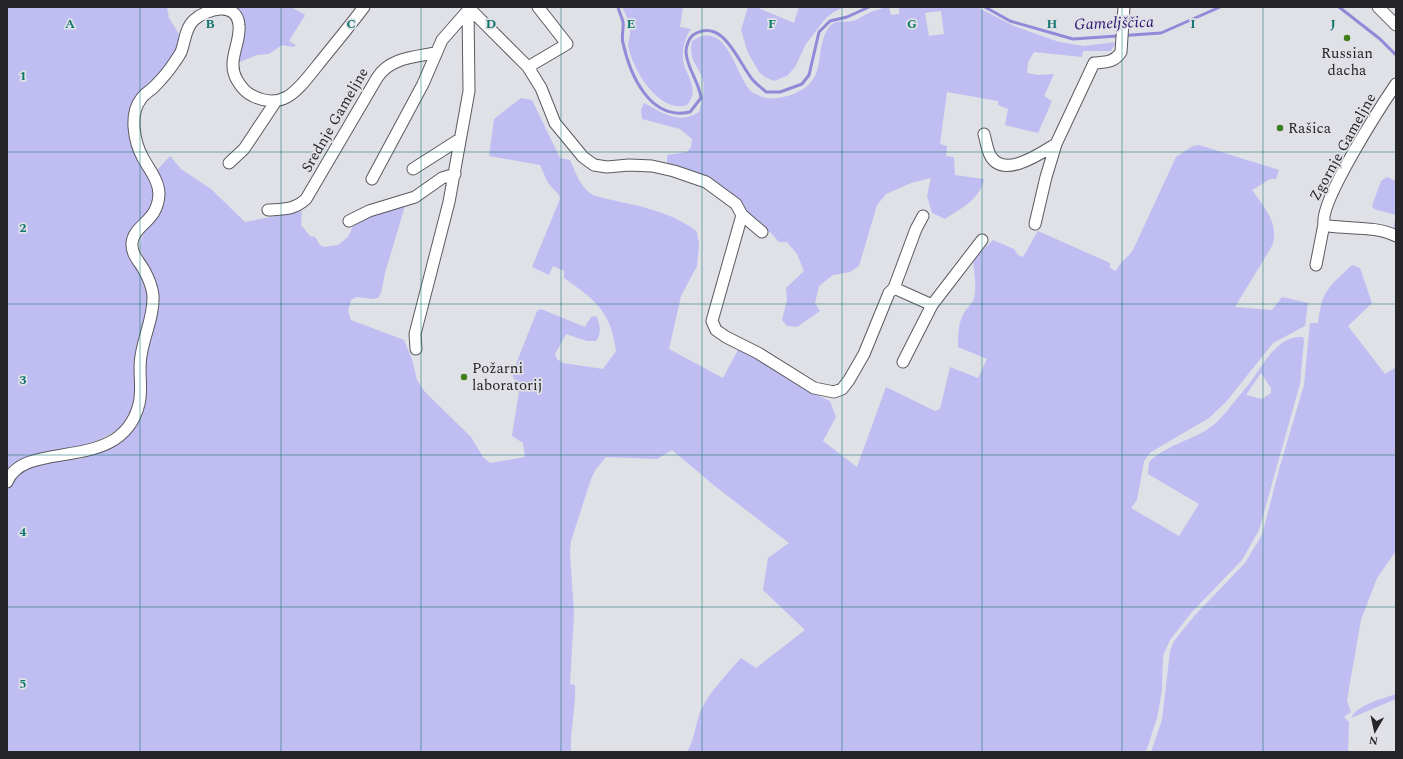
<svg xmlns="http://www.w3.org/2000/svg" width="1403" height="759" font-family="Spectral,serif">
  <rect width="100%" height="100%" fill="#e0e0e7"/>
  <!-- green -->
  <path fill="#bfbdf1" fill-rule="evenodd" d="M 7,7 L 167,7 L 169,18 L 181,37 C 174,63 157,77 138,95 L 136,154 L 144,172 L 152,182 L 154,194 L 152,209 L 132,230 L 149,300 L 135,404 L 122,427 L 99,440 L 74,448 L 36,454 L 18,461 L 7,473 Z
    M 234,7 L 291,7 L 305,15 L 289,41 L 296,45 L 293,47 L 282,45 L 269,54 L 257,55 L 235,64 Z
    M 622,7 L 683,7 L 680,27 L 691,29 C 684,38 681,54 684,65 C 689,79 699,91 687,105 C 659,114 632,69 628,45 C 628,42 630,37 630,33 C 631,25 626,14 622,7 Z
    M 748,7 L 756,7 L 794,23 L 799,7 L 844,7 L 832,13 L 825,19 L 806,44 L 795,67 L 787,76 L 774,81 L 765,77 L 759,72 L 748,53 L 741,30 Z
    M 887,7 L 889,7 L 891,15 L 899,14 L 899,7 L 977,7 L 1014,26 L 1059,42 L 1084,46 L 1116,42 L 1111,51 L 1083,51 L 1082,57 L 1034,52 L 1028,62 L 1027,73 L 1038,75 L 1054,74 L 1044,96 L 1052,101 L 1038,133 L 1005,125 L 1008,109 L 998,105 L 998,101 L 947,92 L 940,144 L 947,146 L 946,156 L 954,157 L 955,175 L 984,179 C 980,200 961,208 945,219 L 932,213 L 927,196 L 931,178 L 911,183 L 886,194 L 877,205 L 859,266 L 850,272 L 833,275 L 819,286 L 815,303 L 820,311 L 797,327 L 787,326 L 782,320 L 787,300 L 786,288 L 804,271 L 797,254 L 787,242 L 779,242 L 771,233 L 694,173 L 667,163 L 667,155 L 687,152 L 691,147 L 692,139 L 680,129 L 642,119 L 641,110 L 644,103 C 663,113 679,125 699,112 C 702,101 706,88 702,77 C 695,61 689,59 692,41 C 728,17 735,77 752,92 C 755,94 762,97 766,98 C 775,99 788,97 796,93 C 830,78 812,49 830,26 C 836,19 845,23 853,21 C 859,19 864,15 869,13 C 875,10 881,9 887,7 ZM 941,11 L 944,34 L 929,36 L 925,13 Z
    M 521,98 L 532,100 L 560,158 L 570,160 C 577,175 580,188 595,196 C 627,204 672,210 697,232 L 699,245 L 697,266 L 681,296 L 669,349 L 723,378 L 739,348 L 804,389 L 830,401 L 836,417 L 823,441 L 857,467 L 886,387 L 935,411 L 940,409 L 950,367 L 978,378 L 987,359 L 958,347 C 958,336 958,323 964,313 C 967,307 972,305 974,298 C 977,285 974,272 973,260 L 993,240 L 1014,249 L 1018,255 L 1023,257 L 1038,231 L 1110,263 L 1110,268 L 1116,271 C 1122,259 1126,260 1133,250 L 1176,157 L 1193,146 L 1199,145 L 1279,170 L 1276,179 L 1270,179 L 1252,190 C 1264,207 1280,224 1272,246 L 1235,307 L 1272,310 L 1282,297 L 1308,303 L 1305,326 L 1273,343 L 1226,402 L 1209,418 L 1151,452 L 1144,461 L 1137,500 L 1131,508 L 1179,536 L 1199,504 L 1148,474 L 1149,462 C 1167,444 1195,440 1215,424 C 1219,420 1223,415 1227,411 C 1235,401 1244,390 1252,380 C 1264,363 1278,335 1303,337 L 1304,341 L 1300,384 L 1259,530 L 1242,560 L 1191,613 L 1170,640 L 1163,656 L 1162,690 L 1157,718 L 1146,752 L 687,752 C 695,739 695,724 701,710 C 710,691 727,674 741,658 L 756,668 L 805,630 L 763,590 L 768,558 L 789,543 L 716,487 L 672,450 L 657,459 L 606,457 L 596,469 L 591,479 L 571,541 L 570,552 L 574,614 L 570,684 L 575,685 C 576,708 570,729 571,752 L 7,752 L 7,492 L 17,472 L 38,463 L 80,459 L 101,452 L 126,436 L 154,327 L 158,301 L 140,248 L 142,236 L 161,212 L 165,195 L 157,170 L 170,156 L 181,169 L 211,189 L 245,222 L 302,211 L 301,225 L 310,236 L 315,237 L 320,245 L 324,247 L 338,245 L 348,237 L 354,224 L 382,209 L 403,204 L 405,206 L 385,273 L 381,293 L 378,298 L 372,299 L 357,297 L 351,300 L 348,311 L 351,320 L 404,340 L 412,359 L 417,380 L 425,392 L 471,437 L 483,457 L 490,463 L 525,457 L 523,443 L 512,436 L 519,391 L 512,374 L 537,311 L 541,309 L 585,327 L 591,317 L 596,316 C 600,323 602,334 596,341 L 587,341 L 566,334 L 555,354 L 557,359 L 563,363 L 603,369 L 616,351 C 611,311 595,300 564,278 L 564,271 L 553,266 L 549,275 L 532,267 L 560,199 L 559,195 L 548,183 L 540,165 L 489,156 L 494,119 ZM 1261,373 L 1271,388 L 1271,393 L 1262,399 L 1246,395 Z
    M 1387,177 L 1396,181 L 1396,232 L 1393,230 L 1396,215 L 1374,209 L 1372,206 L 1381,181 Z
    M 1352,265 L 1360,268 L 1372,303 L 1348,326 L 1385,374 L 1396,367 L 1396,551 L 1377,578 L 1361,620 L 1348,694 L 1347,701 L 1351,712 L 1344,717 L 1349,722 L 1348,752 L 1151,752 L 1162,720 L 1170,651 L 1174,641 L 1195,615 L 1245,563 L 1262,535 L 1280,466 L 1304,385 L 1310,323 L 1318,323 C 1322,290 1329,287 1352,265 Z
    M 1396,694 L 1396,699 L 1351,718 C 1358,704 1383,699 1396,694 Z"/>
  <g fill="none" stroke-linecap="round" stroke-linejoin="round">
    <!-- stream -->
    <path stroke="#908ad9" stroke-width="3" d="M 618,7 C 619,12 622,17 623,22 C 624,29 621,36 623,43 C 630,75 650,121 690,112 L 701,98 C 699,81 687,69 686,52 C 686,46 689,38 693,35 C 723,16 738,62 752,79 C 756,84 761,87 766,92 L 780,92 L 802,84 L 809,75 L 819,32 L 830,21 L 847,17 L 869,7
      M 985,7 L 1010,21 L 1073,39 L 1161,33 L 1220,7
      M 1339,7 L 1380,39 L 1396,55"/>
    <!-- minor casing -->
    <g stroke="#5a5a60" stroke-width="13">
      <path id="minor" d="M 1378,7 L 1396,25
        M 469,8 L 528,67 L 541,88 L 555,123 L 583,157 L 594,165 L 607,167 L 629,165 L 652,166 L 674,171 L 706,182 L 736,204 L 742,215 L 762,232
        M 528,67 L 567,44 L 538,7
        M 1396,84 C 1381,106 1319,202 1324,224 L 1329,226 C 1350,229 1377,226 1396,236
        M 984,134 C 986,141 987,149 990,155 C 1003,180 1041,153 1056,144
        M 229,163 L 244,149 L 276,101
        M 413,169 L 460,139
        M 372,179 L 423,84 L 442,40 L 471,7
        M 268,210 C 284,209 294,210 306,199 L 377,78 C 389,58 414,57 435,53
        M 742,215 L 712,321 L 716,330 L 726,337 L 758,353 L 814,388 L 834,392 L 842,389 L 849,380 L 864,354 L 889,293 L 894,288 L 916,229 L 923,216
        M 349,221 L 369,211 L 415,197 L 442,178 L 455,174
        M 1035,224 L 1046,177 L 1056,144 L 1094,63 C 1105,62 1114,63 1121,52 L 1124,7
        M 1316,265 L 1324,224
        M 894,288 L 932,305 L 982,240
        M 416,349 L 415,334 L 449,202 L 469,91 L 468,7
        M 903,362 L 932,305
        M 7,482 C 25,437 121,476 139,404 C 143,388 138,372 141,356 C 144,335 154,317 153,295 C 152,288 148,277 144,270 C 139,261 131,254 132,243 C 134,224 158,222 159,194 C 159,181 149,169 143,158 C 134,142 129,114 141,99 C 144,94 150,91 154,87 C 161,80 168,72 174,63 C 176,60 179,56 181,52 C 185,42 185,28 194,20 C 206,9 237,0 239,25 C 241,44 226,61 237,80 C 241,87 246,93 253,96 C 263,101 276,103 287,97 C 299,90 308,77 317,66 C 333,46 349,27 364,7"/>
    </g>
    <!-- minor -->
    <use href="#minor" stroke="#fff" stroke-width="11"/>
  </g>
  <!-- grid -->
  <path fill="none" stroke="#0f766e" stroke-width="1" stroke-opacity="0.55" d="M 140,7 L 140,752M 281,7 L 281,752M 421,7 L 421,752M 561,7 L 561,752M 702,7 L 702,752M 842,7 L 842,752M 982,7 L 982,752M 1122,7 L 1122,752M 1263,7 L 1263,752M 7,152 L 1396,152M 7,304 L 1396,304M 7,455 L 1396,455M 7,607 L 1396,607"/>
  <!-- markers -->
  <g fill="#407e1a" stroke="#e0e0e7" stroke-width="1.5">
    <circle cx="1347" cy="38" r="4"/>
    <circle cx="1280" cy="128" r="4"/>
    <circle cx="464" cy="377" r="4"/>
  </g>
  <g text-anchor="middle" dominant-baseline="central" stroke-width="3.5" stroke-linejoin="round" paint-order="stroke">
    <!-- poi labels -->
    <g font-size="15" fill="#262629" stroke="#e0e0e7" text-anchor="start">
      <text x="1347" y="53" text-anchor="middle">Russian<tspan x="1347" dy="17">dacha</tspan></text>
      <text x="1288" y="128">Rašica</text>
      <text x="472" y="368">Požarni<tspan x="472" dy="17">laboratorij</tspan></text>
    </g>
    <!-- street labels -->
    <g font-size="15" fill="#262629" stroke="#e0e0e7">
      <text transform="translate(335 120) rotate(-60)">Srednje Gameljne</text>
      <text transform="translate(1343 147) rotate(-61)">Zgornje Gameljne</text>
    </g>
    <!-- water labels -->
    <g font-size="16" font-style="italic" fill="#2b106d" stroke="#e0e0e7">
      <text transform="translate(1114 23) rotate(-2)">Gameljščica</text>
    </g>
  </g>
  <g font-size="13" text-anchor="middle" font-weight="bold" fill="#0f766e" stroke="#e0e0e7" stroke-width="3.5" stroke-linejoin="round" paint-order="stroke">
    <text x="70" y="28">A</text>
    <text x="210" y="28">B</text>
    <text x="351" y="28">C</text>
    <text x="491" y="28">D</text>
    <text x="631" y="28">E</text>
    <text x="772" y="28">F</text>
    <text x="912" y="28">G</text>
    <text x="1052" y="28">H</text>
    <text x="1193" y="28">I</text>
    <text x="1333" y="28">J</text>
    <text x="23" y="80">1</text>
    <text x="23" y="232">2</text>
    <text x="23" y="384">3</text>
    <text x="23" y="536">4</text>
    <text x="23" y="688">5</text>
  </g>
  <!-- border -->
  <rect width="1403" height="759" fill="none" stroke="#262629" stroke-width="16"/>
  <!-- north arrow -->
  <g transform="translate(1375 731) rotate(189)" stroke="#e0e0e7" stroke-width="3" paint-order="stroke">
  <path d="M0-3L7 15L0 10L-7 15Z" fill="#262629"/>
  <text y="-6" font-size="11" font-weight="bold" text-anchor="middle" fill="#262629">N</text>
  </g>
</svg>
